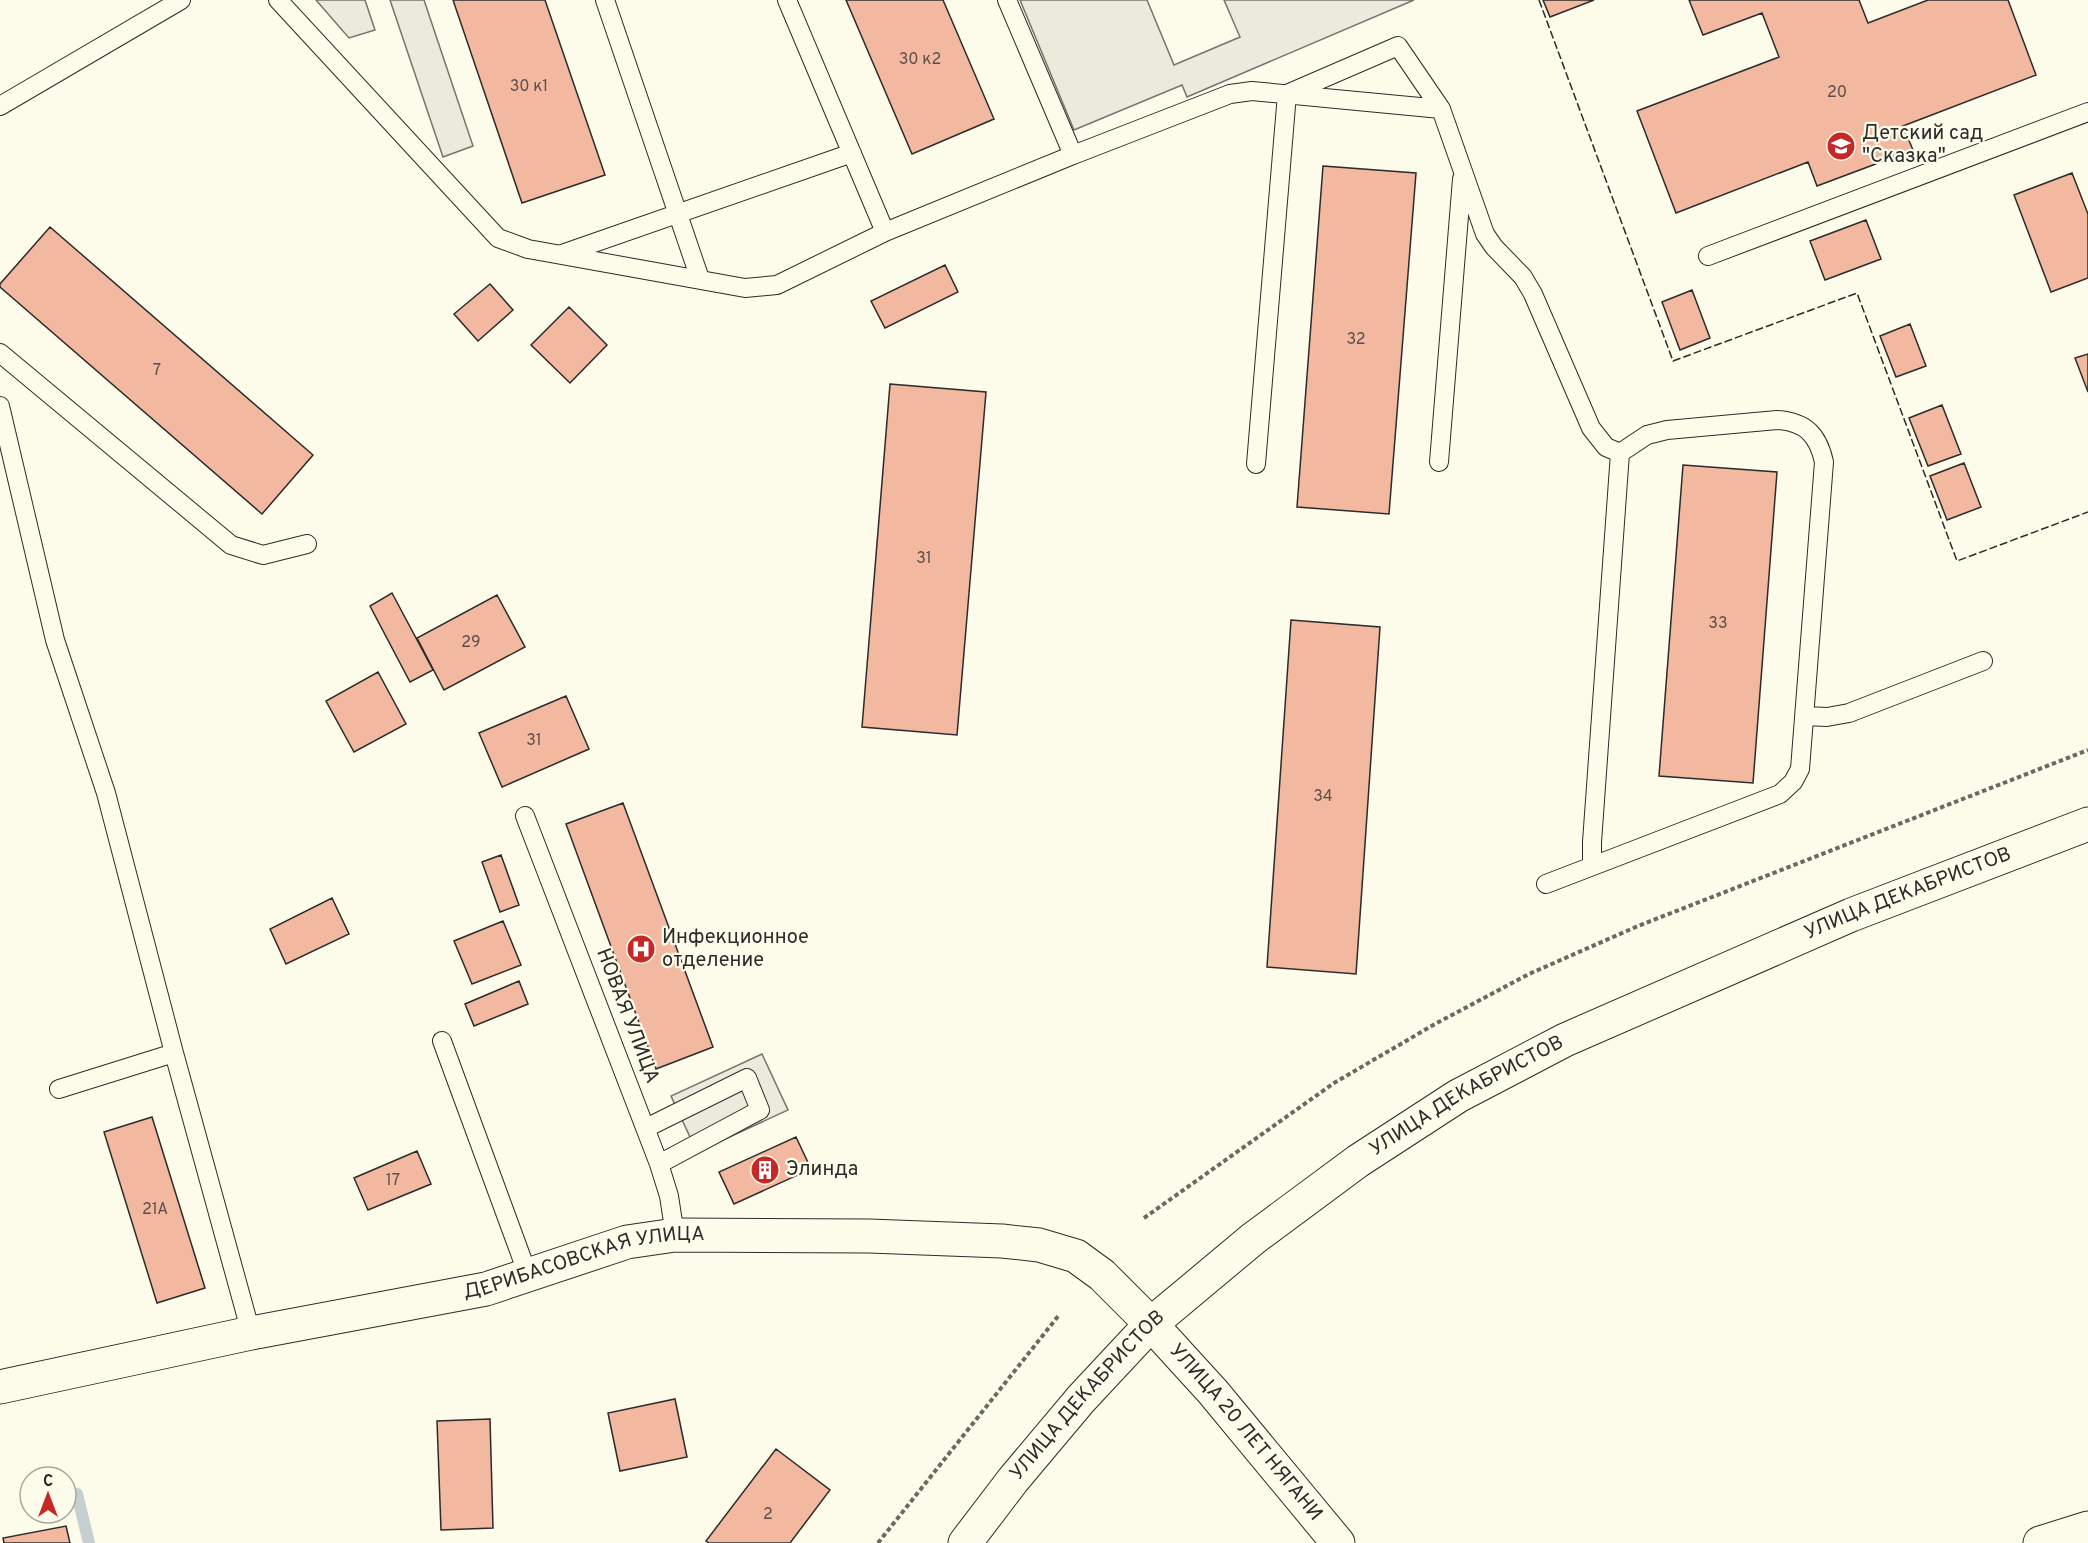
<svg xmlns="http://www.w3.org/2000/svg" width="2088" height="1543" font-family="Overpass,sans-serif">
  <rect width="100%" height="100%" fill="#fdfbea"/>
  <!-- parking -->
  <path fill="#eceadb" stroke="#74746e" stroke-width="1.5" d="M 316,0 L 365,0 L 375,30 L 349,38 Z
    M 390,0 L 424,0 L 473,146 L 443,157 Z
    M 1020,0 L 1147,0 L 1174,65 L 1240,37 L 1224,0 L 1414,0 L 1187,97 L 1182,85 L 1074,130 Z
    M 762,1054 L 788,1110 L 697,1152 L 671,1096 Z"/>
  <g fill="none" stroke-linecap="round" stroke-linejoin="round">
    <!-- stream -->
    <path stroke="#c7d0d0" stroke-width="12" d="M 77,1494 L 89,1543"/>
  </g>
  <!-- building -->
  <path fill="#f2b8a0" stroke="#2b2b2b" stroke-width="1.5" d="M 453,0 L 545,0 L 605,175 L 522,203 Z
    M 846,0 L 943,0 L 994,119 L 912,154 Z
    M 1543,0 L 1594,0 L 1550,17 Z
    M 1689,0 L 1859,0 L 1868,23 L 1928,0 L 2008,0 L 2036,75 L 1903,126 L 1913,150 L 1817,186 L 1808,162 L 1676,213 L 1637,111 L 1779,57 L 1762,13 L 1703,35 Z
    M 1323,166 L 1416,173 L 1389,514 L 1297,507 Z
    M 2072,173 L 2088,214 L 2088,278 L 2051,292 L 2014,195 Z
    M 1866,220 L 1881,259 L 1825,280 L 1810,241 Z
    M 50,227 L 313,455 L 262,514 L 0,287 L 0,284 Z
    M 945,265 L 958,292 L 885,328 L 871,301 Z
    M 490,284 L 513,310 L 478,341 L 454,314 Z
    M 1692,290 L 1710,338 L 1680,350 L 1662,302 Z
    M 569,307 L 607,345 L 570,383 L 531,345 Z
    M 1910,324 L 1926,366 L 1896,377 L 1880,336 Z
    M 2088,354 L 2088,392 L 2075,358 Z
    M 890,384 L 986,392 L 957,735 L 862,727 Z
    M 1942,405 L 1961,454 L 1928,466 L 1909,418 Z
    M 1964,463 L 1981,507 L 1947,520 L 1930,476 Z
    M 1683,465 L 1777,472 L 1753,783 L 1659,776 Z
    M 392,593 L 433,670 L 410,682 L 370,606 Z
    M 497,595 L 525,647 L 444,690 L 417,638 Z
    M 1291,620 L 1380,627 L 1356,974 L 1267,967 Z
    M 378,672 L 406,724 L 354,752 L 326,701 Z
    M 566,696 L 589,749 L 502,787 L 479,733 Z
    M 623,803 L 713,1047 L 656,1069 L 566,824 Z
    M 501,855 L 519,905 L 500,912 L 482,862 Z
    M 332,898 L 349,934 L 286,964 L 270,929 Z
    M 503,921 L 521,965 L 472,984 L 454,941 Z
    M 519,981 L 528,1004 L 474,1026 L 465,1004 Z
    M 152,1117 L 205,1288 L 157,1303 L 104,1132 Z
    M 796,1137 L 811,1169 L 734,1204 L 719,1172 Z
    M 417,1151 L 431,1184 L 368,1210 L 354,1178 Z
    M 675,1399 L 687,1457 L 620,1471 L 608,1413 Z
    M 490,1419 L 493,1528 L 441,1530 L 437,1421 Z
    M 776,1449 L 830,1490 L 790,1543 L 709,1543 L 706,1541 Z
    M 66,1526 L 70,1543 L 4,1543 L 3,1538 Z"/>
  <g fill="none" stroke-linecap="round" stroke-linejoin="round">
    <!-- lane casing -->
    <g stroke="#2b2b2b" stroke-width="20">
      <path id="lane" d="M 278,0 L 498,238 L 528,249 L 745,288 L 777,285 L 885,232 L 1073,155 L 1007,0
        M 605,0 L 700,279
        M 787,0 L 885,232
        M 0,106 L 181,0
        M 1073,155 L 1230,94 L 1252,91 L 1441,109 L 1485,234 L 1494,247 L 1523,277 L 1533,294 L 1591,428 L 1606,447 L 1620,453
        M 562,254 L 852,153
        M 1708,256 L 2088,112
        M 0,353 L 231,545 L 263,555 L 307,544
        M 0,406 L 55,640 L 106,793 L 174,1053 L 59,1089
        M 1439,462 L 1462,179
        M 1256,464 L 1287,94 L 1398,46 L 1441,109
        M 1805,716 L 1827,717 L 1849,713 L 1983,661
        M 525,816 L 659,1164 L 669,1196 L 675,1235
        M 1546,884 L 1780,794 L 1793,782 L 1800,769 L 1824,462 C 1818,435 1806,422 1777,420 L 1667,430 L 1647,435 L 1620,453 L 1592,842 L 1592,866
        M 442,1041 L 528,1275
        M 174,1053 L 251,1333
        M 646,1128 L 747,1078 L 760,1110 L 659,1164"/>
    </g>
    <!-- street casing -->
    <g stroke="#2b2b2b" stroke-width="35">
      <g id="street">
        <path id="s1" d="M 1151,1324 L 1213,1392 L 1338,1543"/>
        <path d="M 2040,1543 L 2088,1528"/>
      </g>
    </g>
    <!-- secondary casing -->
    <g stroke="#2b2b2b" stroke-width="35">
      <g id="secondary">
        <path id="s2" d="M 0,1387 L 251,1333 L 486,1289 L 627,1242 L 675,1235 L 869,1236 L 1002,1241 L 1039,1245 L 1076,1256 L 1102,1275 L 1151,1324"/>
        <path id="s3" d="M 965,1543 L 1013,1480 L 1081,1399 L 1151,1324 L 1254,1238 L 1358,1161 L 1458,1096 L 1565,1040 L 1851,915 L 2088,824"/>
      </g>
    </g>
    <!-- path -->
    <path stroke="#6a6964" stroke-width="4" stroke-dasharray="4.5 3" stroke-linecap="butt" d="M 1144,1218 L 1334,1083 L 1435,1024 L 1529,974 L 1638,926 L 2088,750
      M 878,1543 L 1059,1315"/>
    <!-- lane -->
    <use href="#lane" stroke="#fdfbea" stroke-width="18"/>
    <!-- street -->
    <use href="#street" stroke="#fdfbea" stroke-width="33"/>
    <!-- secondary -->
    <use href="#secondary" stroke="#fdfbea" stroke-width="33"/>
    <!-- fence -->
    <path stroke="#2b2b2b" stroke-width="1.5" stroke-dasharray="8 3" stroke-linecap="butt" d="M 1539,0 L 1673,361 L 1857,293 L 1957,561 L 2088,512"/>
  </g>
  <!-- icons -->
  <defs>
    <g id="school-disc" transform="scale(1.5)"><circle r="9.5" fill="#c62828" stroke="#fdfbea"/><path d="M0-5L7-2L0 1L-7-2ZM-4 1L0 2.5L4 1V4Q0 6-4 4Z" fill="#fff"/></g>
    <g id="hospital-disc" transform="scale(1.5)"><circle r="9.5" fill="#c62828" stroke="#fdfbea"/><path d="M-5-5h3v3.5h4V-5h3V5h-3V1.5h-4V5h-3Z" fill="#fff"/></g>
    <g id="building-disc" transform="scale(1.5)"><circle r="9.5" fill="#c62828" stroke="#fdfbea"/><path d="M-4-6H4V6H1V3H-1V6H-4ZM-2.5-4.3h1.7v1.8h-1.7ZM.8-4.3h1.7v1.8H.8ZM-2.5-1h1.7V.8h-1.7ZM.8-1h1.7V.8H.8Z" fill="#fff"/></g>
  </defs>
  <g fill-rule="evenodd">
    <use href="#school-disc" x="1841" y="146"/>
    <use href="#hospital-disc" x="641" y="949"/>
    <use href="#building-disc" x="765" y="1170"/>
  </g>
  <g text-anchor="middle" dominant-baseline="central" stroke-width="4.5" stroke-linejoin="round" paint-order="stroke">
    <!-- number labels -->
    <g font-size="16" fill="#5d4e48">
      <text x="920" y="60">30 к2</text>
      <text x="529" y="87">30 к1</text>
      <text x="1837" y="93">20</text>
      <text x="1356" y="340">32</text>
      <text x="157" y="371">7</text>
      <text x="924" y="559">31</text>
      <text x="1718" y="624">33</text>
      <text x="471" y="643">29</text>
      <text x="534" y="741">31</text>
      <text x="1323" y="797">34</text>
      <text x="393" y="1181">17</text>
      <text x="155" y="1210">21А</text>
      <text x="768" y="1515">2</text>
    </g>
    <!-- poi labels -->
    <g font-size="20" fill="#2b2b2b" stroke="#fdfbea" text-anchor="start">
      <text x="1862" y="134">Детский сад<tspan x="1862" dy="23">"Сказка"</tspan></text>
      <text x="662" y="938">Инфекционное<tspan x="662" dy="23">отделение</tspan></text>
      <text x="786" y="1170">Элинда</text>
    </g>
    <!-- street labels -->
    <g font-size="20" fill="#2b2b2b" stroke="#fdfbea">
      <text stroke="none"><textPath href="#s3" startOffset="1164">УЛИЦА ДЕКАБРИСТОВ</textPath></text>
      <text transform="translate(627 1016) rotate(69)">НОВАЯ УЛИЦА</text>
      <text stroke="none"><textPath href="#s3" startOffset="678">УЛИЦА ДЕКАБРИСТОВ</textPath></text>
      <text stroke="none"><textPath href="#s2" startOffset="598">ДЕРИБАСОВСКАЯ УЛИЦА</textPath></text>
      <text stroke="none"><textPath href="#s3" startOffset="192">УЛИЦА ДЕКАБРИСТОВ</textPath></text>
      <text stroke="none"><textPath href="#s1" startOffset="144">УЛИЦА 20 ЛЕТ НЯГАНИ</textPath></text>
    </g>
  </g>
  <!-- north arrow -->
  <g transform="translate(48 1495)"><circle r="28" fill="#fdfbea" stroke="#a9a89e" stroke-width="1.5"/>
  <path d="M0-4.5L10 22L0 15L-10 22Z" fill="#c62828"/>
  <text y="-9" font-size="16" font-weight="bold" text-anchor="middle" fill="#2b2b2b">С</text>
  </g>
</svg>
